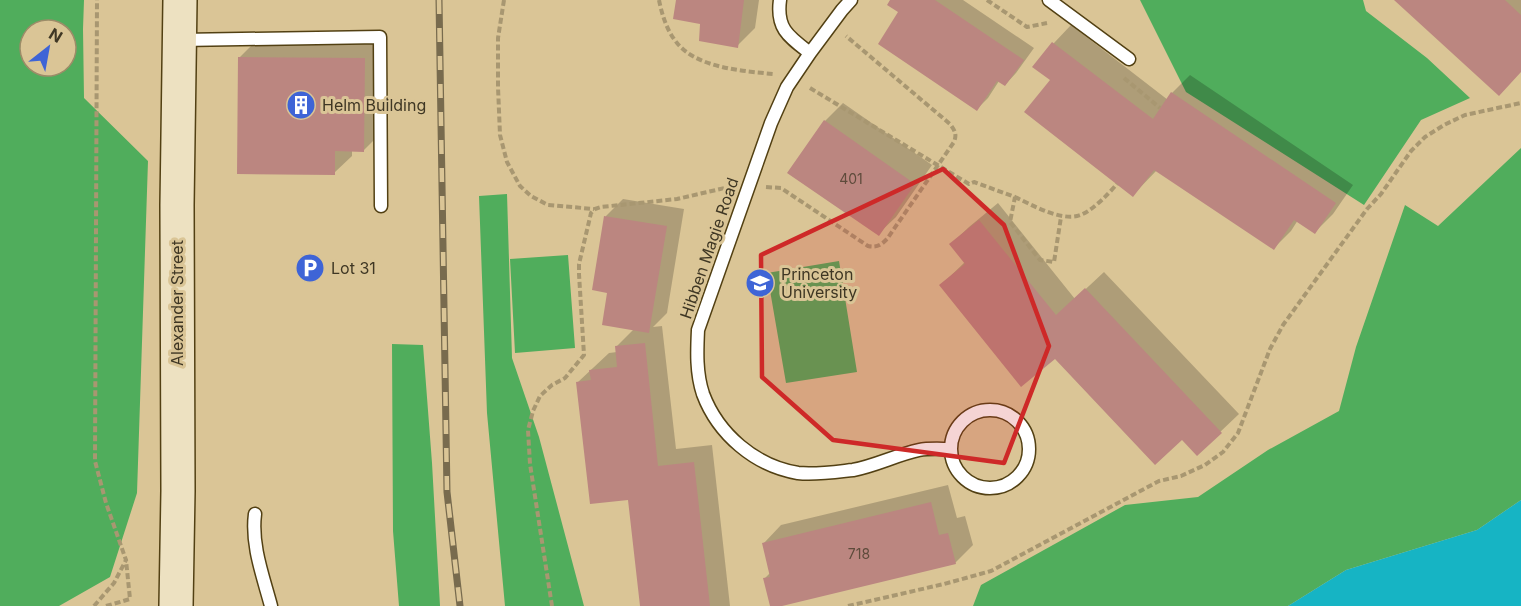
<svg xmlns="http://www.w3.org/2000/svg" width="1521" height="606" font-family="Inter,sans-serif">
  <rect width="100%" height="100%" fill="#dac596"/>
  <!-- green -->
  <path fill="#50ad5c" fill-rule="evenodd" d="M 0,0 L 84,0 L 83,29 L 84,98 L 148,161 L 137,493 L 110,577 L 59,606 L 0,606 ZM 30,30 L 66,30 L 66,66 L 30,66 Z
    M 1140,0 L 1363,0 L 1366,11 L 1427,58 L 1470,98 L 1421,120 L 1364,205 L 1186,92 Z
    M 1521,148 L 1521,500 L 1477,530 L 1346,570 L 1288,606 L 973,606 L 981,585 L 1125,505 L 1198,497 L 1268,450 L 1339,411 L 1356,347 L 1405,205 L 1438,226 Z
    M 507,194 L 512,358 L 539,437 L 584,606 L 505,606 L 487,413 L 479,196 Z
    M 568,255 L 575,348 L 515,353 L 510,259 Z
    M 839,261 L 857,372 L 786,383 L 767,273 Z
    M 392,344 L 423,345 L 432,463 L 440,606 L 399,606 L 393,531 Z"/>
  <!-- water -->
  <path fill="#16b4c4" d="M 1521,500 L 1521,606 L 1288,606 L 1346,570 L 1477,530 Z"/>
  <!-- shadow -->
  <path fill="#0003" d="M 678,0 L 759,0 L 755,28 L 737,46 L 701,23 Z
    M 892,0 L 963,0 L 1034,48 L 1016,73 L 1005,85 L 999,81 L 988,98 L 977,109 Z
    M 1396,0 L 1521,0 L 1521,71 Z
    M 1071,25 L 1168,100 L 1172,93 L 1190,75 L 1353,185 L 1333,214 L 1315,232 L 1298,220 L 1291,231 L 1274,248 L 1157,170 L 1133,195 L 1052,80 L 1035,67 L 1054,43 Z
    M 257,40 L 382,41 L 381,133 L 364,150 L 352,150 L 352,156 L 334,173 L 239,58 Z
    M 843,103 L 932,165 L 896,217 L 878,234 L 825,121 Z
    M 623,199 L 684,209 L 667,313 L 653,327 L 662,326 L 676,449 L 712,445 L 730,606 L 641,606 L 629,499 L 578,382 L 609,353 L 617,352 L 616,347 L 634,329 L 609,292 L 606,216 Z
    M 998,203 L 1075,299 L 1104,272 L 1239,414 L 1197,454 L 1182,438 L 941,285 L 965,262 L 951,244 L 969,227 Z
    M 948,485 L 957,518 L 965,516 L 973,545 L 955,563 L 776,606 L 771,606 L 764,579 L 771,572 L 764,543 L 781,525 Z"/>
  <!-- building -->
  <path fill="#bb8680" d="M 676,0 L 744,0 L 738,48 L 699,41 L 700,24 L 673,19 Z
    M 890,0 L 935,0 L 1024,60 L 1005,86 L 997,81 L 977,111 L 878,44 L 898,12 L 887,5 Z
    M 1394,0 L 1505,0 L 1521,15 L 1521,72 L 1499,96 Z
    M 1052,42 L 1153,119 L 1171,92 L 1336,203 L 1315,234 L 1294,220 L 1274,250 L 1154,170 L 1133,197 L 1024,112 L 1050,80 L 1032,67 Z
    M 238,57 L 365,58 L 364,152 L 335,151 L 335,175 L 237,174 Z
    M 824,120 L 915,184 L 879,236 L 787,173 Z
    M 604,216 L 667,226 L 649,333 L 602,325 L 607,293 L 592,290 Z
    M 979,220 L 1056,315 L 1085,288 L 1222,433 L 1197,456 L 1182,440 L 1155,465 L 1055,359 L 1021,387 L 939,285 L 965,264 L 949,244 Z
    M 645,343 L 658,466 L 694,462 L 710,606 L 640,606 L 628,500 L 590,504 L 576,382 L 591,380 L 589,370 L 617,367 L 615,346 Z
    M 931,502 L 939,535 L 948,533 L 956,564 L 782,606 L 770,606 L 763,578 L 770,577 L 762,543 Z"/>
  <g fill="none" stroke-linecap="round" stroke-linejoin="round">
    <!-- lane casing -->
    <g stroke="#524013" stroke-width="15">
      <path id="lane" d="M 780,0 C 776,29 789,37 810,53
        M 851,0 L 842,10 L 810,53 L 787,87 L 771,123 L 698,330 C 697,351 696,373 703,394 C 718,434 755,466 798,473 C 815,475 835,472 853,470 C 875,466 896,455 919,450 C 929,448 941,449 951,449
        M 1049,0 L 1129,59
        M 181,40 L 380,37 L 381,206
        M951 449a39 39 0 1 1 78 0a39 39 0 1 1-78 0Z
        M 255,514 C 251,545 263,576 271,606"/>
    </g>
    <!-- secondary casing -->
    <g stroke="#524013" stroke-width="36">
      <path id="secondary" d="M 176,606 L 178,491 L 177,205 L 180,0"/>
    </g>
    <!-- path -->
    <path stroke="#a89771" stroke-width="4" stroke-dasharray="6 3" stroke-linecap="butt" d="M 504,0 L 498,38 L 498,87 L 500,135 L 507,162 L 520,186 L 531,196 L 548,205 L 594,209
      M 659,0 C 662,15 667,31 677,43 C 697,68 743,71 773,74 L 774,73
      M 987,0 L 1027,27 L 1047,23
      M 1124,78 L 1160,108
      M 810,88 L 969,184 L 974,182 L 1015,197 L 1010,222 L 1040,260 L 1054,262 L 1061,217
      M 766,187 L 781,188 L 868,246 C 877,248 881,245 887,239 L 954,142 C 957,134 955,131 950,124 L 846,36
      M 1015,197 C 1032,205 1058,220 1077,216 C 1091,213 1108,194 1117,184
      M 94,606 L 114,583 L 126,560 L 106,503 L 95,461 L 97,0
      M 106,606 L 130,599 L 126,560
      M 552,606 L 530,464 L 528,430 L 533,411 L 540,396 L 552,385 L 565,378 L 584,355 L 579,274 L 579,264 L 591,213 L 595,209 L 601,207 L 677,199 L 729,187
      M 848,606 L 944,584 L 991,571 L 1159,481 L 1181,476 L 1205,465 L 1223,452 L 1238,433 L 1270,349 L 1283,325 L 1367,209 L 1381,194 L 1411,151 L 1425,137 L 1444,125 L 1465,115 L 1521,103"/>
    <!-- lane -->
    <use href="#lane" stroke="#fff" stroke-width="12"/>
    <!-- secondary -->
    <use href="#secondary" stroke="#ede1c1" stroke-width="33"/>
    <!-- rail casing -->
    <g stroke="#786b4e" stroke-width="7">
      <path id="rail" d="M 439,0 L 447,492 L 460,606"/>
    </g>
    <!-- rail -->
    <use href="#rail" stroke="#dac596" stroke-width="4.5" stroke-dasharray="14" stroke-linecap="butt"/>
  </g>
  <!-- marked area -->
  <path fill="#ce2928" fill-opacity="0.2" stroke="#ce2928" stroke-width="4.5" stroke-linejoin="round" d="M 943,169 L 1004,225 L 1049,346 L 1004,463 L 833,440 L 762,377 L 761,255 Z"/>
  <!-- icons -->
  <defs>
    <g id="building-disc" transform="scale(1.5)"><circle r="9.5" fill="#3e64d6" stroke="#dac596"/><path d="M-4-6H4V6H1V3H-1V6H-4ZM-2.5-4.3h1.7v1.8h-1.7ZM.8-4.3h1.7v1.8H.8ZM-2.5-1h1.7V.8h-1.7ZM.8-1h1.7V.8H.8Z" fill="#fff"/></g>
    <g id="parking-disc" transform="scale(1.5)"><circle r="9.5" fill="#3e64d6" stroke="#dac596"/><path d="M-3.5-5.5H1a3.5 3.5 0 0 1 0 7H-1V5.5H-3.5ZM-1-3.4V-.6H.8a1.4 1.4 0 0 0 0-2.8Z" fill="#fff"/></g>
    <g id="university-disc" transform="scale(1.5)"><circle r="9.5" fill="#3e64d6" stroke="#dac596"/><path d="M0-5L7-2L0 1L-7-2ZM-4 1L0 2.5L4 1V4Q0 6-4 4Z" fill="#fff"/></g>
  </defs>
  <g fill-rule="evenodd">
    <use href="#building-disc" x="301" y="105"/>
    <use href="#parking-disc" x="310" y="268"/>
    <use href="#university-disc" x="760" y="283"/>
  </g>
  <g text-anchor="middle" dominant-baseline="central" stroke-width="6" stroke-linejoin="round" paint-order="stroke">
    <!-- number labels -->
    <g font-size="14" fill="#5e4b3b">
      <text x="851" y="178">401</text>
      <text x="859" y="553">718</text>
    </g>
    <!-- poi labels -->
    <g font-size="16" fill="#3f3724" stroke="#dac596" text-anchor="start">
      <text x="322" y="105">Helm Building</text>
      <text x="331" y="268">Lot 31</text>
      <text x="781" y="274">Princeton<tspan x="781" dy="18">University</tspan></text>
    </g>
    <!-- street labels -->
    <g font-size="16" fill="#3f3724" stroke="#dac596">
      <text transform="translate(709 248) rotate(-71)">Hibben Magie Road</text>
      <text transform="translate(177 303) rotate(-90)">Alexander Street</text>
    </g>
  </g>
  <!-- north arrow -->
  <g transform="translate(48 48) rotate(31)"><circle r="28" fill="#dac596" stroke="#9c8c68" stroke-width="1.5"/>
  <path d="M0-4.5L10 22L0 15L-10 22Z" fill="#3e64d6"/>
  <text y="-9" font-size="16" font-weight="bold" text-anchor="middle" fill="#3f3724">N</text>
  </g>
</svg>
